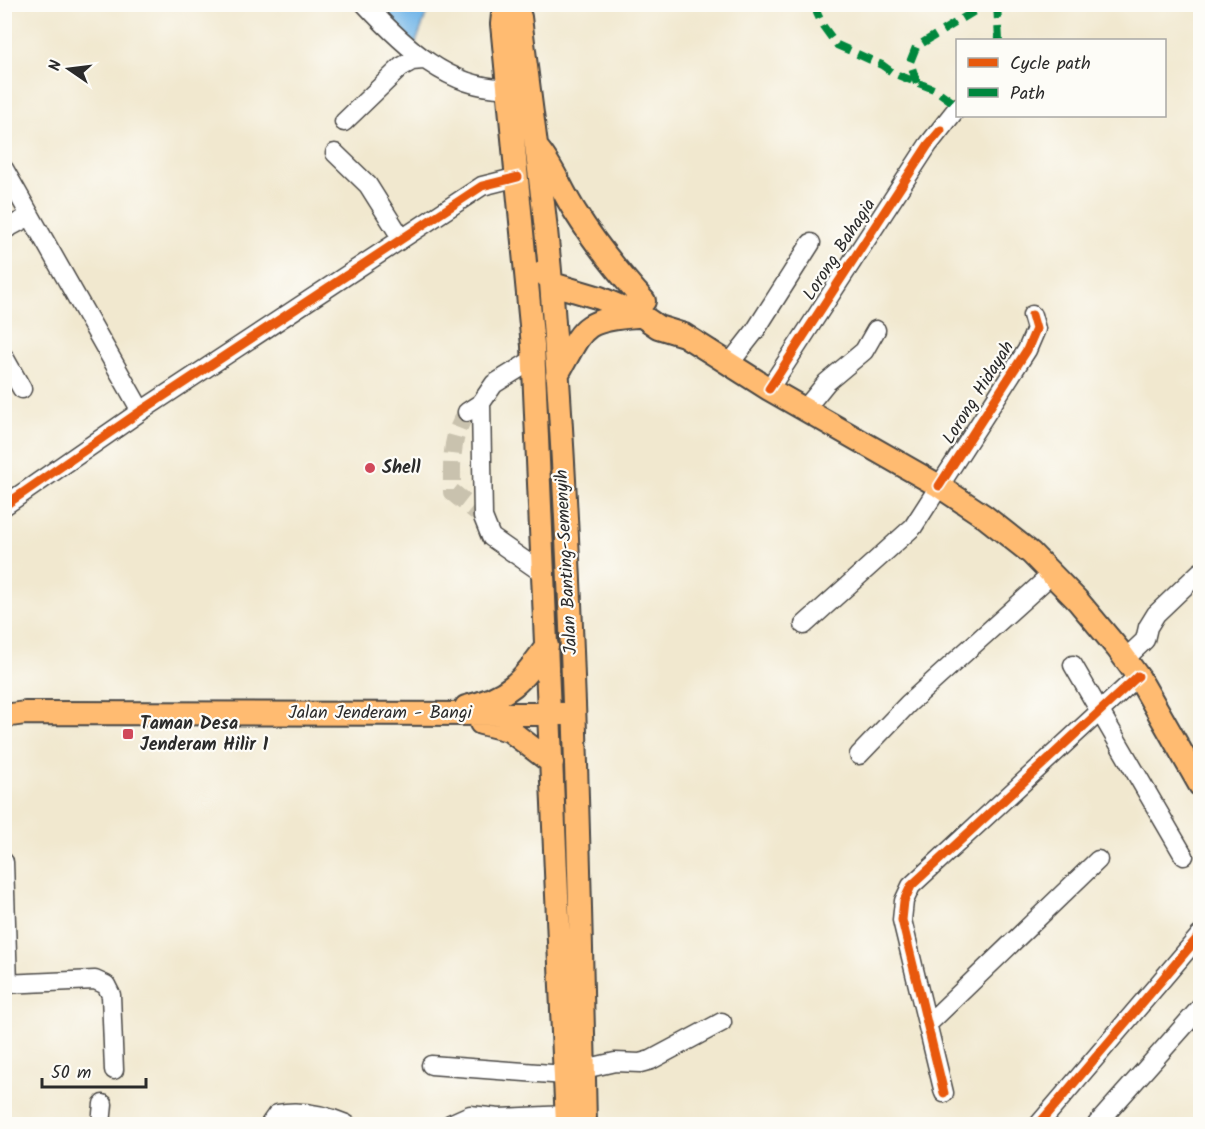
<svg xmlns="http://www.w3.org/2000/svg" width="1205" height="1129" font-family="Kalam,sans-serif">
  <rect width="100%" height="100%" fill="#fdfcf7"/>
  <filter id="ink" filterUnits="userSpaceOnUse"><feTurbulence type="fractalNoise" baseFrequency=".0167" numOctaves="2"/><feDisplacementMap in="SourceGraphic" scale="12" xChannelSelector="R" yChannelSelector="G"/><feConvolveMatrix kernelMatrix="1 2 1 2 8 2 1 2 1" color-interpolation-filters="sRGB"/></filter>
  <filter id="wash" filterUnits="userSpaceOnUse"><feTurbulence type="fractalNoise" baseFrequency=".008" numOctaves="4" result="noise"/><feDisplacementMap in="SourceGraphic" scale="24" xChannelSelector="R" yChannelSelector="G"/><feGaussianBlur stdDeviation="1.35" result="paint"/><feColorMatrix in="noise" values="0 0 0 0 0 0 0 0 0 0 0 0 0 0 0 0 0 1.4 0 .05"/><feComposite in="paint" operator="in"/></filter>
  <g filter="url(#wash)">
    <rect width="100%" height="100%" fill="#f1e8cf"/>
    <!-- water -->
    <path fill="#72b6e8" stroke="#4e708a" stroke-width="1.5" d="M 374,5 L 430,5 L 415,45 Z"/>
  </g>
  <g filter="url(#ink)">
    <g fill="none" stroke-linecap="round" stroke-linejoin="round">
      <!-- minor-tunnel -->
      <path stroke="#c9c2ae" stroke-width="18" stroke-dasharray="18 9" stroke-linecap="butt" d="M 467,412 C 450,437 452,462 452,492 L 483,517"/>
      <!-- minor casing -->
      <g stroke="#494744" stroke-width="21">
        <path id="minor" d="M 365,4 C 403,45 450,91 510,88
          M 344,122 L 401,67 L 412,61 L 423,60
          M 335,153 L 368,185 L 402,239
          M 4,169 L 141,411
          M 4,230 L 30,216
          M 4,357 L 22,389
          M 730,363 L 755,331 L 811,243
          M 769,389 L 928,145 L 958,107
          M 481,403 L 483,517 L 491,537 L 544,574
          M 805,409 L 827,382 L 864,351 L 876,330
          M 467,412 L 481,403 L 494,384 L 534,359
          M 4,506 L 141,411 L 482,186 L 518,177
          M 804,625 L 913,527 L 1027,350 L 1036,329 L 1032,315
          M 1125,659 L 1145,640 L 1148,627 L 1156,614 L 1200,572
          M 1073,665 L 1184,856
          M 859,755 L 908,704 L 1052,574
          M 4,862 L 8,984
          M 4,984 L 95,980 L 106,985 L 111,995 L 114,1070
          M 928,1024 L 1098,860
          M 431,1065 L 565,1075
          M 584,1069 L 615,1062 L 640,1063 L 651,1060 L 722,1022
          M 944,1093 L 902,920 L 904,901 L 911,886 L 1138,676
          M 101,1124 L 103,1104
          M 270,1124 L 277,1114 C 300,1110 325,1115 346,1124
          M 450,1124 L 470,1115 L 499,1118 L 567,1115
          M 1039,1124 L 1200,935
          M 1097,1124 L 1200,1008"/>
      </g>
      <!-- major casing -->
      <g stroke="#494744" stroke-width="26">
        <path id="major" d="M 504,4 L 502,24 L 533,346 L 567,1124
          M 512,4 L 520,17 C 530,105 544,194 551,283 C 573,563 579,844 585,1124
          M 538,149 C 554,168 562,192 576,213 C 596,245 619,273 644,301
          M 542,272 L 556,285 L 600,298 L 642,316 L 658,327 L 684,335 L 769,389 L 939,486 L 984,516 L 1031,553 L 1078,601 L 1118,649 L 1139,678 L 1200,785
          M 557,375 C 584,328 580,320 637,316
          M 466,707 C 510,697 522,680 547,646
          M 4,716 L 25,713 L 564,714
          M 481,723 L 509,730 L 552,763"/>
      </g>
      <!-- minor -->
      <use href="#minor" stroke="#fff" stroke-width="18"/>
      <!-- major -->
      <use href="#major" stroke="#ffbb71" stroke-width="22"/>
      <!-- quiet -->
      <path stroke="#00873e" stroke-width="8" stroke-dasharray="15 8" stroke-linecap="butt" d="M 817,4 L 817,13 L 823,26 L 837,45 L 882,65 L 893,73 L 936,90 L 958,106
        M 997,4 L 999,40
        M 917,83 L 910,62 L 916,47 L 986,4"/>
      <!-- cycleway casing -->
      <g stroke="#fdfcf7" stroke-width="13">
        <path id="cycleway" d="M 769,389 L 928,145 L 941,130
          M 939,486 L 1027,350 L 1036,329 L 1032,315
          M 4,506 L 141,411 L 482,186 L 518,177
          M 944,1093 L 902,920 L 904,901 L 911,886 L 1138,676
          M 1039,1124 L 1200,935"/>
      </g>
      <!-- cycleway -->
      <use href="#cycleway" stroke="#e8590c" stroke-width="9"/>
    </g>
  </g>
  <!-- markers -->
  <g fill="#d1495b" stroke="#fdfcf7" stroke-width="2">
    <circle cx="370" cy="468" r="6"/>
    <rect x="122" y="728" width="12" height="12" rx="3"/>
  </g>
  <g text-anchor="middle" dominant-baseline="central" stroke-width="4.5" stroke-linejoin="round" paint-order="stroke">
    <!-- street labels -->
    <g font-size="18" fill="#2b2b2b" stroke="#fdfcf7">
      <text transform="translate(840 250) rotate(-57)">Lorong Bahagia</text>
      <text transform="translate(979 393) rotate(-58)">Lorong Hidayah</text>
      <text transform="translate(567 562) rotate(-93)">Jalan Banting-Semenyih</text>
      <text x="380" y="713">Jalan Jenderam - Bangi</text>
    </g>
    <!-- poi labels -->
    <g font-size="18" font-weight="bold" fill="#2b2b2b" stroke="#fdfcf7" text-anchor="start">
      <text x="382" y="468">Shell</text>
      <text x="140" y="724">Taman Desa<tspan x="140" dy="21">Jenderam Hilir 1</tspan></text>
    </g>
  </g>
  <!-- margin -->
  <rect width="1205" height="1129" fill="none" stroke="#fdfcf7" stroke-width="24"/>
  <!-- legend -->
  <rect x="956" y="39" width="210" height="78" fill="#fdfcf7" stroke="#a9a8a5" stroke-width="1.5"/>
  <rect x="968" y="58" width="30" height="9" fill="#e8590c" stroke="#a9a8a5" stroke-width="1.5"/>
  <text x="1010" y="69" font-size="18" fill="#2b2b2b">Cycle path</text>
  <rect x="968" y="88" width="30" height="9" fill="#00873e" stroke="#a9a8a5" stroke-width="1.5"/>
  <text x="1010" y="99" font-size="18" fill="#2b2b2b">Path</text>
  <!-- north arrow -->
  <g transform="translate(69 69) rotate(284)" stroke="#fdfcf7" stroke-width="4.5" paint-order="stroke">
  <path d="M0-4.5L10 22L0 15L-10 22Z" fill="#2b2b2b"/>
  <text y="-9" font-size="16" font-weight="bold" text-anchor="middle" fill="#2b2b2b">N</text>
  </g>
  <!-- scale -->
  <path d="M42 1078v9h104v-9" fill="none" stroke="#2b2b2b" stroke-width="3"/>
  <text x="51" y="1078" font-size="18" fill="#2b2b2b" stroke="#fdfcf7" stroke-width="4.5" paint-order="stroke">50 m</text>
</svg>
